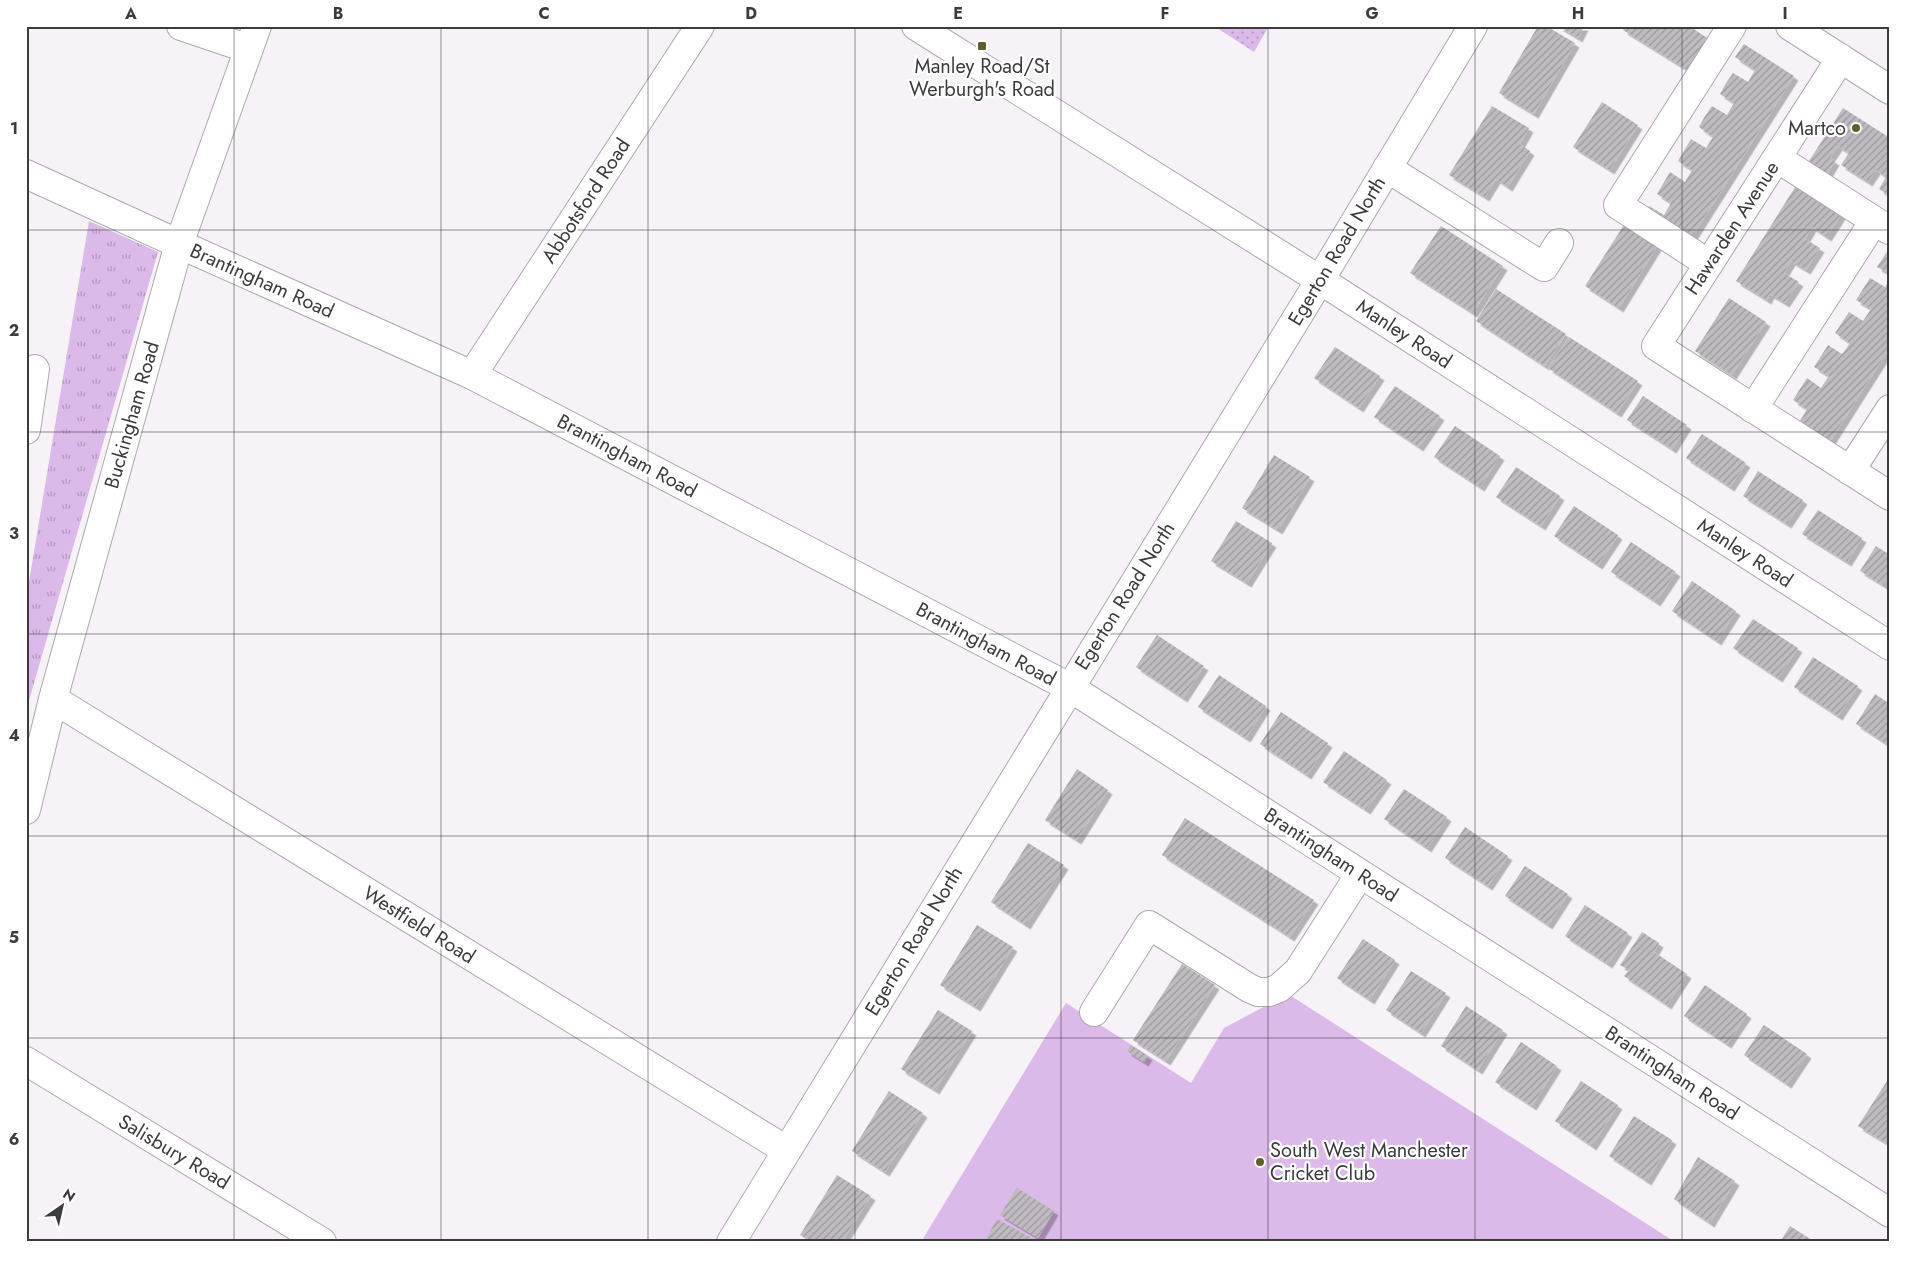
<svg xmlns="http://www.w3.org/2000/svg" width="1916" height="1268" font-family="Jost,sans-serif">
  <defs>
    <pattern id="grass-tufts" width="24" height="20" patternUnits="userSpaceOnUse" patternTransform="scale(1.25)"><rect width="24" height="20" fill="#dbb9e8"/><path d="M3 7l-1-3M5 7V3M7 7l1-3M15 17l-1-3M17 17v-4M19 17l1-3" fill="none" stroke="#b398bd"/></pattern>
    <pattern id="garden-dots" width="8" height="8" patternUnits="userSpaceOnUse" patternTransform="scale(1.25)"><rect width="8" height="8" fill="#dbb9e8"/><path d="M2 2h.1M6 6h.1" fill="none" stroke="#b398bd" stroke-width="1.8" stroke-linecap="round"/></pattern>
    <pattern id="building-hatch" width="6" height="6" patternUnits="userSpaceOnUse" patternTransform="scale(1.25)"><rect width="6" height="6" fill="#bfbbc0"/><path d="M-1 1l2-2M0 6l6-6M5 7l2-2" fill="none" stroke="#9c999d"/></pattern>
    <filter id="shadow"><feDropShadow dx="4.5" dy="4.5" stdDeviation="0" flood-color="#0004"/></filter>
  </defs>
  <rect width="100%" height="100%" fill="#f6f2f8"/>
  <!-- grass -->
  <path fill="url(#grass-tufts)" d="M 89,221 L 158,252 L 26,711 L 26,600 Z"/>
  <!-- garden -->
  <path fill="url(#garden-dots)" d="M 1214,26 L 1269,26 L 1254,52 Z"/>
  <!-- pitch -->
  <path fill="#dbb9e8" d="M 1288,994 L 1675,1242 L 921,1242 L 1066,1003 L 1191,1083 L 1224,1028 Z"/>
  <!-- building -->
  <path fill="url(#building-hatch)" filter="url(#shadow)" d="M 1538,26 L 1546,26 L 1575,43 L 1534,114 L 1499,93 Z
    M 1558,26 L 1584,26 L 1578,38 Z
    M 1626,26 L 1689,26 L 1709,39 L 1689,71 L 1623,30 Z
    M 1744,44 L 1794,76 L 1687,245 L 1642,217 L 1649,206 L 1664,215 L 1671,203 L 1657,194 L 1670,172 L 1685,182 L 1692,170 L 1678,161 L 1691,139 L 1706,148 L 1713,137 L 1699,127 L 1705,116 L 1712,106 L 1727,115 L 1734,103 L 1720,94 L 1726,83 L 1733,73 L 1748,82 L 1755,70 L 1735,57 Z
    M 1602,102 L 1638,125 L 1610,170 L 1573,147 Z
    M 1492,106 L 1529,128 L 1520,144 L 1530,151 L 1508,187 L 1496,179 L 1485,197 L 1449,175 Z
    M 1843,108 L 1890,138 L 1890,196 L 1879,189 L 1886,177 L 1876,170 L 1868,182 L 1841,165 L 1849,153 L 1838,146 L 1830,158 L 1835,161 L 1823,181 L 1804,169 Z
    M 1799,181 L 1841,215 L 1827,237 L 1812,227 L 1805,239 L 1820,248 L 1806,270 L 1791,261 L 1784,273 L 1799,282 L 1785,303 L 1770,294 L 1767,300 L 1736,281 Z
    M 1629,217 L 1662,238 L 1619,308 L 1585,286 Z
    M 1441,226 L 1503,266 L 1473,313 L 1410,273 Z
    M 1890,247 L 1890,274 L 1877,267 Z
    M 1870,278 L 1885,287 L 1890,279 L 1890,347 L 1824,451 L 1779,423 L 1786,412 L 1800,421 L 1807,409 L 1793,400 L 1807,378 L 1821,388 L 1829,376 L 1814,367 L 1828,345 L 1842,354 L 1846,349 L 1850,343 L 1835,333 L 1849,312 L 1863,321 L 1871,309 L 1856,300 Z
    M 1496,289 L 1566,334 L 1545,366 L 1476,321 Z
    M 1729,298 L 1766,322 L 1732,375 L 1695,351 Z
    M 1569,337 L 1638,381 L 1617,413 L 1548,368 Z
    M 1335,347 L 1380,376 L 1359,408 L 1314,378 Z
    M 1395,386 L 1440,416 L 1419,447 L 1374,417 Z
    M 1643,396 L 1687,425 L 1672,449 L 1627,420 Z
    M 1455,426 L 1500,456 L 1480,487 L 1434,457 Z
    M 1702,434 L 1746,463 L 1730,487 L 1686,458 Z
    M 1274,455 L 1310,477 L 1278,530 L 1242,508 Z
    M 1516,467 L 1560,496 L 1541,526 L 1496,497 Z
    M 1758,471 L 1803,500 L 1787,524 L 1743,496 Z
    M 1574,506 L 1618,535 L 1598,565 L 1554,536 Z
    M 1818,510 L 1862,538 L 1847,562 L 1802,534 Z
    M 1236,521 L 1272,543 L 1247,583 L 1211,561 Z
    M 1631,542 L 1676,572 L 1656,602 L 1611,572 Z
    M 1876,546 L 1890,555 L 1890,574 L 1883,585 L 1860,571 Z
    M 1692,581 L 1736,611 L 1717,641 L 1672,611 Z
    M 1753,619 L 1798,648 L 1778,678 L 1733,648 Z
    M 1157,635 L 1204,666 L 1183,698 L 1136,667 Z
    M 1813,657 L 1858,686 L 1838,716 L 1794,687 Z
    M 1219,675 L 1266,706 L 1246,738 L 1198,707 Z
    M 1875,694 L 1890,704 L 1890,746 L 1856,724 Z
    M 1281,712 L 1328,743 L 1307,775 L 1260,744 Z
    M 1344,751 L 1387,780 L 1366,810 L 1323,782 Z
    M 1077,769 L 1108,790 L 1077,840 L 1045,820 Z
    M 1404,789 L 1447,817 L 1427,848 L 1384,819 Z
    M 1185,818 L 1314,900 L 1290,937 L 1162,855 Z
    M 1465,827 L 1508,856 L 1488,886 L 1445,858 Z
    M 1028,843 L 1064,865 L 1026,925 L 991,902 Z
    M 1525,866 L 1568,894 L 1548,925 L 1505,896 Z
    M 1585,905 L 1628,933 L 1608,964 L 1565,936 Z
    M 977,925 L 1013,947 L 976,1007 L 940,985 Z
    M 1642,932 L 1659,943 L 1654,952 L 1687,974 L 1667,1005 L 1624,976 L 1629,970 L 1620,965 Z
    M 1363,939 L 1395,960 L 1370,1000 L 1337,978 Z
    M 1182,964 L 1215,985 L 1166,1061 L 1133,1040 Z
    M 1411,971 L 1446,993 L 1421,1033 L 1386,1010 Z
    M 1705,985 L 1747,1014 L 1727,1044 L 1684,1016 Z
    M 1466,1006 L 1503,1030 L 1478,1070 L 1441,1046 Z
    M 938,1010 L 972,1031 L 935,1090 L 901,1069 Z
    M 1764,1025 L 1807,1054 L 1787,1084 L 1744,1055 Z
    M 1521,1042 L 1557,1066 L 1532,1106 L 1495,1082 Z
    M 1131,1045 L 1148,1056 L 1144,1062 L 1127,1051 Z
    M 1581,1081 L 1618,1105 L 1592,1146 L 1555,1121 Z
    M 1887,1081 L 1890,1083 L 1890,1141 L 1888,1144 L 1858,1126 Z
    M 889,1091 L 923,1113 L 885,1172 L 852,1151 Z
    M 1634,1116 L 1672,1140 L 1647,1181 L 1609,1156 Z
    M 1698,1157 L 1735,1181 L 1710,1223 L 1674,1199 Z
    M 837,1175 L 871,1196 L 842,1242 L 811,1242 L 800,1235 Z
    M 1017,1188 L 1054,1211 L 1038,1238 L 1000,1215 Z
    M 997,1219 L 1035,1240 L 1034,1242 L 992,1242 L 986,1239 Z
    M 1790,1226 L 1815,1242 L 1780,1242 Z"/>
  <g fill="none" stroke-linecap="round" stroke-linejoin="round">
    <!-- minor casing -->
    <g stroke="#ada9ae" stroke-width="30">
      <path id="minor" d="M 181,26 L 249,49
        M 916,26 L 1320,280 L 1890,646
        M 1790,26 L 1890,90
        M 1841,58 L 1656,346 L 1890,496
        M 1777,158 L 1889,230
        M 1387,168 L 1544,267 L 1559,243
        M 26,174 L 179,244 L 472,375 L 1069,687 L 1890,1213
        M 1709,264 L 1618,205 L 1732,26
        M 472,375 L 700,26
        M 1753,409 L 1874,221
        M 26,430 L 35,369
        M 1850,471 L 1890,409
        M 53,699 L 786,1150
        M 26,810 L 53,699 L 179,244 L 257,26
        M 1094,1012 L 1149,925 L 1249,988 L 1258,992 L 1269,992 L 1279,988 L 1298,971 L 1360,874
        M 26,1061 L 322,1242
        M 731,1242 L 1320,280 L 1473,26"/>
    </g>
    <!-- minor -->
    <use href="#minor" stroke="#fff" stroke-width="28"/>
  </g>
  <!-- grid -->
  <path fill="none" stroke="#3c3b3d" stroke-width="1" stroke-opacity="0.55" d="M 234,26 L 234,1242M 441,26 L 441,1242M 648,26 L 648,1242M 855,26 L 855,1242M 1061,26 L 1061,1242M 1268,26 L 1268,1242M 1475,26 L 1475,1242M 1682,26 L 1682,1242M 26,230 L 1890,230M 26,432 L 1890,432M 26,634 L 1890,634M 26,836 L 1890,836M 26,1038 L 1890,1038"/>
  <!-- markers -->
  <g fill="#605e2b" stroke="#fff" stroke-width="2">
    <rect x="977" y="41" width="10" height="10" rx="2.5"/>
    <circle cx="1856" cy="128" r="5"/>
    <circle cx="1260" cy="1162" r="5"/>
  </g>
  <g text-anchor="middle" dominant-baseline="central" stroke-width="4.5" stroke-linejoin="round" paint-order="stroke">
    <!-- poi labels -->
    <g font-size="20" fill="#3c3b3d" stroke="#fff">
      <text x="982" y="66">Manley Road/St<tspan x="982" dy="23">Werburgh's Road</tspan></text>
      <text x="1846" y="128" text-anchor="end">Martco</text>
      <text x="1270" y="1150" text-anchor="start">South West Manchester<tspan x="1270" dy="23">Cricket Club</tspan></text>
    </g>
    <!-- street labels -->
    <g font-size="20" fill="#3c3b3d" stroke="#fff">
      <text transform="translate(586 201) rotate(-57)">Abbotsford Road</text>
      <text transform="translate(1732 228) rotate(-57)">Hawarden Avenue</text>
      <text transform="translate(1337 251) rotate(-59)">Egerton Road North</text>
      <text transform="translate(262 281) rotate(24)">Brantingham Road</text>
      <text transform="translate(1404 334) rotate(33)">Manley Road</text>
      <text transform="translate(132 415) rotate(-74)">Buckingham Road</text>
      <text transform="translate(627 456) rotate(28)">Brantingham Road</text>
      <text transform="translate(1745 553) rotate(33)">Manley Road</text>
      <text transform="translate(1125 596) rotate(-58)">Egerton Road North</text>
      <text transform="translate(986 644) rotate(28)">Brantingham Road</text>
      <text transform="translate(1331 855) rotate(33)">Brantingham Road</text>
      <text transform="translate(419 925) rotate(32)">Westfield Road</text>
      <text transform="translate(914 941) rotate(-59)">Egerton Road North</text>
      <text transform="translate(1672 1073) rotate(33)">Brantingham Road</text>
      <text transform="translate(174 1152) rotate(31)">Salisbury Road</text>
    </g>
  </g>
  <!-- border -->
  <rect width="1916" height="1268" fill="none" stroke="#ffffff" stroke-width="55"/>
  <!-- north arrow -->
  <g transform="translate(62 1206) rotate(34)" stroke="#ffffff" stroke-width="4" paint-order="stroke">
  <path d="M0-4L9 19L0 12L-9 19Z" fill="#3c3b3d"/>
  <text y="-8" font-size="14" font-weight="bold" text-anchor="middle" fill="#3c3b3d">N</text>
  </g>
  <rect x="28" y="28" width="1860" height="1212" fill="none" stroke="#3c3b3d" stroke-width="2"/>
  <g font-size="16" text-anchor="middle" font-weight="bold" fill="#3c3b3d">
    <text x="131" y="19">A</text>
    <text x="338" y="19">B</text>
    <text x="544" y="19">C</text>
    <text x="751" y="19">D</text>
    <text x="958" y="19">E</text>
    <text x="1165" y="19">F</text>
    <text x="1372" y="19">G</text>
    <text x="1578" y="19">H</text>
    <text x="1785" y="19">I</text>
    <text x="14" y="134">1</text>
    <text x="14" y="336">2</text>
    <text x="14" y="539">3</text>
    <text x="14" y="741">4</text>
    <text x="14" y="943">5</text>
    <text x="14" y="1145">6</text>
  </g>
</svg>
